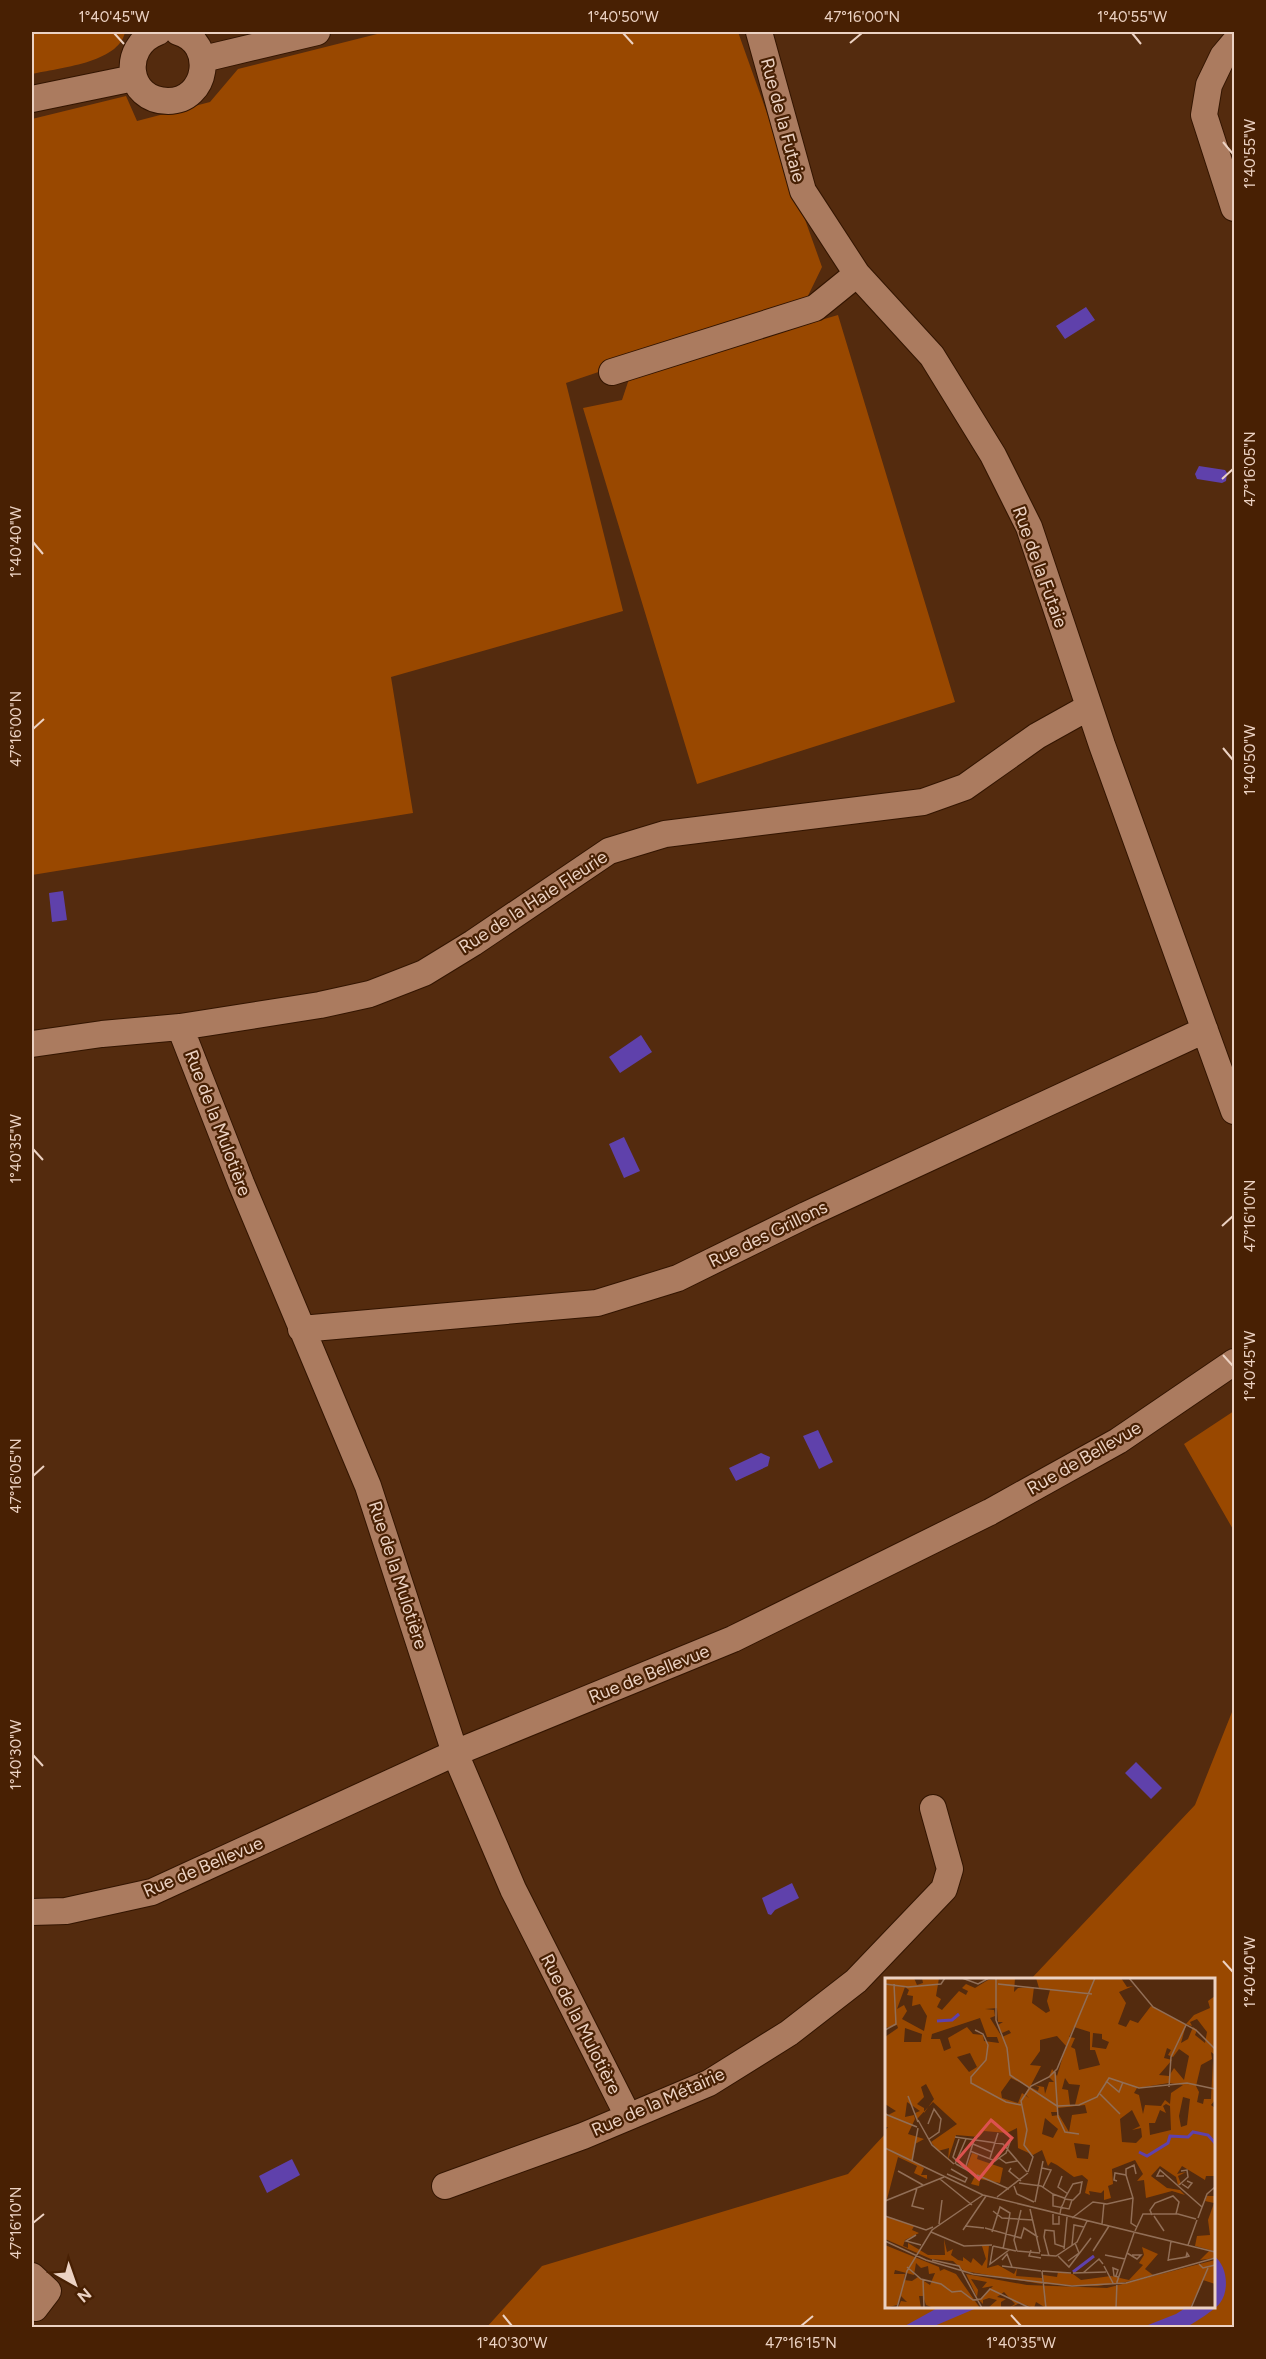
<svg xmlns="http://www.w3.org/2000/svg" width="1266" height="2359" font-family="Figtree,sans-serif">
  <rect width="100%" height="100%" fill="#542b0e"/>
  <!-- green -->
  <path fill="#994800" d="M 32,32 L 125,32 C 119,63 58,68 32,74 Z
    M 385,32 L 738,32 L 822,267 L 805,302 L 566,383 L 623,611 L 391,677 L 413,813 L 32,875 L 32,119 L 126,96 L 137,121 L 210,102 L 238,69 Z
    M 838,315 L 955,702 L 697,784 L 583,408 L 622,400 L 630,376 Z
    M 1234,1411 L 1234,1531 L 1184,1444 Z
    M 1234,1707 L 1234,2327 L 486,2328 L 542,2266 L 848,2174 L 886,2133 L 886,2306 L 1214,2306 L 1214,1980 L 1031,1979 L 1195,1805 Z"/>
  <!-- water -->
  <path fill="#5f41ab" d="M 1086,307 L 1095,320 L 1065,339 L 1056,326 Z
    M 1199,466 L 1225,470 L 1227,473 L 1226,481 L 1222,483 L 1197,479 L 1195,474 Z
    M 63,891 L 67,920 L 52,922 L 49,893 Z
    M 641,1035 L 652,1052 L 620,1073 L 609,1057 Z
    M 624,1137 L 640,1171 L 624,1178 L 609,1144 Z
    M 818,1430 L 833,1462 L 819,1469 L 803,1436 Z
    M 761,1453 L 770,1457 L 768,1466 L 736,1481 L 729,1468 Z
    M 1136,1762 L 1162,1788 L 1151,1799 L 1125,1773 Z
    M 792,1883 L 799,1898 L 775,1910 L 771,1915 L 768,1914 L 762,1898 Z
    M 292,2159 L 300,2175 L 267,2193 L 259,2176 Z
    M 1214,2256 C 1227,2265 1230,2290 1220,2303 C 1217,2308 1192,2325 1186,2327 C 1177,2331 1154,2328 1143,2327 L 1176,2314 L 1187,2307 L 1214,2306 Z
    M 941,2306 L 979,2307 L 932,2327 L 903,2327 Z"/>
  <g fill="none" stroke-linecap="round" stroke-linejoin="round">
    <!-- street casing -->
    <g stroke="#331501" stroke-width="28">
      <path id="street" d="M 158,32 C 120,46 126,101 168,101 C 208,101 216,43 178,32
        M 759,32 L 803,191 L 857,274 L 932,356 L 993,455 L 1029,527 L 1102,745 L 1234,1111
        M 1234,43 L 1223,56 L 1209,85 L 1204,115 L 1234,208
        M 203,59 L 317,32
        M 32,99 L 134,78
        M 612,372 L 815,308 L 857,274
        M 180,1027 L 241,1183 L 368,1486 L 455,1753 L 513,1889 L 628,2116
        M 32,1044 L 102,1034 L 180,1027 L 320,1005 L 370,994 L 424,973 L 473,943 L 609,851 L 665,834 L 923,802 L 965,787 L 1037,736 L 1089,707
        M 301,1329 L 597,1303 L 678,1278 L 806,1215 L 1205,1030
        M 32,1912 L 66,1911 L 152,1892 L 455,1753 L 733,1639 L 990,1512 L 1118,1441 L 1234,1362
        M 445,2186 L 583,2136 L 709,2083 L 789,2033 L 856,1981 L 944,1889 L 950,1869 L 933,1808
        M 32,2276 L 48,2291 L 35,2308"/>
    </g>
    <!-- street -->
    <use href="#street" stroke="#ab7b5f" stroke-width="26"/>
  </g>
  <!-- ticks -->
  <path fill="none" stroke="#ecd2c3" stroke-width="2" d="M 114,33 L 124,44M 623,33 L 633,44M 1132,33 L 1141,44M 850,43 L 862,33M 1223,142 L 1233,154M 1222,479 L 1233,469M 33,542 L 43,554M 33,729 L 44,719M 1223,748 L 1233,760M 33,1149 L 43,1160M 1222,1226 L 1233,1216M 1223,1355 L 1233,1366M 33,1476 L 44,1466M 33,1755 L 43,1766M 1223,1961 L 1233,1972M 33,2223 L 44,2214M 503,2315 L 512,2326M 1011,2315 L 1021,2326M 801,2326 L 813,2316"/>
  <g text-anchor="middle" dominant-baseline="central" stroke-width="4.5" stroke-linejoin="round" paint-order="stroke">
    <!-- street labels -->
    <g font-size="18" fill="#ecd2c3" stroke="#482003">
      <text transform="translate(783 120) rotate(75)">Rue de la Futaie</text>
      <text transform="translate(1040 567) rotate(70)">Rue de la Futaie</text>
      <text transform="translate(533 902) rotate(-33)">Rue de la Haie Fleurie</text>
      <text transform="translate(218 1123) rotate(69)">Rue de la Mulotière</text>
      <text transform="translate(768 1234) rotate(-26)">Rue des Grillons</text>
      <text transform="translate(1084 1458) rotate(-30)">Rue de Bellevue</text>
      <text transform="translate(398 1575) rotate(72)">Rue de la Mulotière</text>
      <text transform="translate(649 1674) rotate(-22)">Rue de Bellevue</text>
      <text transform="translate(203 1867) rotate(-23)">Rue de Bellevue</text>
      <text transform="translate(581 2024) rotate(63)">Rue de la Mulotière</text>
      <text transform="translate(658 2102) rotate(-24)">Rue de la Métairie</text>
    </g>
  </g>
  <!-- overview -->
  <g transform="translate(885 1978)">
    <rect width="330" height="330" fill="#542b0e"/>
    <path d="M 0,0 L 29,0 L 32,7 L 38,5 L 37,0 L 54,0 L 51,18 L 56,21 L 52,29 L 57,32 L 74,13 L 81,17 L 83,13 L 77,10 L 81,6 L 90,10 L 103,2 L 130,0 L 129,14 L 133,10 L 149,9 L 147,25 L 161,35 L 165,33 L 162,23 L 165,12 L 154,10 L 151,0 L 236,0 L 242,9 L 248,8 L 234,14 L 241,25 L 233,46 L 241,49 L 245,42 L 253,45 L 266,28 L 301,47 L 296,65 L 303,61 L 308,49 L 312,52 L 310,57 L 320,65 L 322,54 L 312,41 L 305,44 L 307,48 L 301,46 L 309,37 L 325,30 L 323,23 L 330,18 L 330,77 L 326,74 L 327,81 L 316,87 L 311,108 L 314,114 L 312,124 L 318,126 L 319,121 L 326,121 L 328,82 L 330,122 L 326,127 L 330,130 L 330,198 L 321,198 L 320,202 L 297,188 L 292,196 L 301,194 L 293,198 L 296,206 L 293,207 L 291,199 L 275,188 L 266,198 L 282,210 L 295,212 L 300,217 L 287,213 L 261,220 L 259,202 L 252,203 L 258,196 L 250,182 L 227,191 L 228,206 L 223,208 L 226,220 L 219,222 L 219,212 L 216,215 L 204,213 L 205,217 L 200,215 L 203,202 L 197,197 L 189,199 L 172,187 L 166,184 L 163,188 L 157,172 L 148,177 L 133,170 L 132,150 L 122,155 L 99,153 L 94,159 L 71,157 L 63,182 L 64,170 L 53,173 L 46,164 L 72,146 L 48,124 L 32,141 L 30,135 L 35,133 L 22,124 L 20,139 L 29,137 L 30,141 L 23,156 L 39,161 L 30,166 L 27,182 L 39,190 L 36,197 L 42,197 L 42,201 L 29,195 L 32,188 L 13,179 L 0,229 L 0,153 L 3,149 L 0,149 L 0,133 L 3,137 L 11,133 L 0,126 L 0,59 L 13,50 L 12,47 L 0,50 ZM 20,9 L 24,12 L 22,17 L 28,18 L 27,28 L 35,26 L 42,38 L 39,53 L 17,41 L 22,33 L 19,27 L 12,31 ZM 112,30 L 113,44 L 118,44 L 113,47 L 117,55 L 124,52 L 126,55 L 117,59 L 105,40 L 110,38 L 109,32 L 100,31 ZM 95,40 L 102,59 L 112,59 L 114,65 L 99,63 L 98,57 L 88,56 L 82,49 L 63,60 L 66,70 L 59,73 L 55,61 L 46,61 L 47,56 ZM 189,49 L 205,54 L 205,72 L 210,72 L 215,87 L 194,92 L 190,71 L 186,69 L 190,60 L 184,59 ZM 20,50 L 37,56 L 36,64 L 19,64 ZM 208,55 L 217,56 L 217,61 L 224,64 L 221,71 L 207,69 ZM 172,58 L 181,68 L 172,98 L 167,91 L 164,99 L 169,104 L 164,104 L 160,116 L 159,109 L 148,107 L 154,109 L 153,113 L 145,109 L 156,88 L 145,87 L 155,73 L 155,62 ZM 282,70 L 286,72 L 283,77 L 288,79 L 294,71 L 304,78 L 299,102 L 289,90 L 284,98 L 274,97 L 287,82 L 279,80 ZM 85,75 L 92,89 L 84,94 L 72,79 ZM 126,100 L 144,109 L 140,116 L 144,120 L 137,115 L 133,125 L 117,120 L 116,114 ZM 180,100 L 184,106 L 195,107 L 190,127 L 185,127 L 183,112 L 177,111 ZM 284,105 L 298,107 L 286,115 L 285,126 L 280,122 L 276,128 L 260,127 L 258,136 L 254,117 L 249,115 L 252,110 ZM 41,106 L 49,121 L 39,135 L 39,130 L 32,126 L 39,119 L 36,109 ZM 298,119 L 305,121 L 302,147 L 296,149 L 294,138 ZM 281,126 L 285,128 L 286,152 L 265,157 L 264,145 L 270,145 L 275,132 L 281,135 L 278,128 ZM 200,127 L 202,135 L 187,137 L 184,154 L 174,137 L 167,138 L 166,134 L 173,134 L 173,130 ZM 247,132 L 255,148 L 247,152 L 256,150 L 257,159 L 251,165 L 237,164 L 235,141 ZM 160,140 L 173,151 L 168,160 L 157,156 ZM 189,165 L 205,167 L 203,181 L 192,180 ZM 87,175 L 93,177 L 92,181 L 118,190 L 115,205 L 95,201 L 94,208 L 86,206 L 90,198 L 81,191 ZM 322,218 L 330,218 L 330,280 L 315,282 L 325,272 L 310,268 L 312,258 L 325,257 L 323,242 L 329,225 L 320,223 ZM 0,238 L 29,248 L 27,252 L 34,255 L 20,262 L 18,268 L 23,270 L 23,265 L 43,277 L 60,277 L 59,261 L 62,274 L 68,271 L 66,277 L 73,282 L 78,283 L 78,279 L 86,285 L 88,280 L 97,288 L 101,281 L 97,268 L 104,267 L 102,290 L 113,287 L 129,296 L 132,290 L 131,298 L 157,300 L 157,306 L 79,293 L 68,283 L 46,281 L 0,261 ZM 0,267 L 54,289 L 55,293 L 59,291 L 71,296 L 95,330 L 49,330 L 41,327 L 38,318 L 34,318 L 36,330 L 13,330 L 16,323 L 22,324 L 16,318 L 12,327 L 0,330 ZM 31,285 L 36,290 L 43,288 L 44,296 L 50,295 L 45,307 L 33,299 L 27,303 L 19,302 L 20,296 L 9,296 L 10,292 L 29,297 ZM 257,269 L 273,276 L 260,291 L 268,297 L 241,304 L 212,308 L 159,306 L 158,297 L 172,299 L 173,294 L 188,296 L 196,302 L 226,298 L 244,302 L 258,287 L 254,285 L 259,277 ZM 330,282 L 330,306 L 318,302 L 305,330 L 161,330 L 151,324 L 149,330 L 135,325 L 124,330 L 130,326 L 119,314 L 112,319 L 121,321 L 116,324 L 116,330 L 103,330 L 112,322 L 104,320 L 98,322 L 98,326 L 94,322 L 108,308 L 97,310 L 102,304 L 86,301 L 93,312 L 92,319 L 81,296 L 142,307 L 222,310 Z" fill="#994800" fill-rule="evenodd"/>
    <path fill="none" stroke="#5f41ab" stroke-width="3" d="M 52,43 L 67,42 L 74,36M 254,174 L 262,178 L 283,165 L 285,158 L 303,159 L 308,154 L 323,157 L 330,165M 188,294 L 209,278"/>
    <path fill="none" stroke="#916e56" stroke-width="1.5" d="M 77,0 L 93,6 L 104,0M 111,0 L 111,42 L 122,70 L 125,97 L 172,128M 244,0 L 268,29 L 311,52 L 330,71M 0,6 L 23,9 L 56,6 L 60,0M 113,6 L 207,16M 0,52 L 11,46 L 9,6M 90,52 L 98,56 L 103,67 L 101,82 L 86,99 L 86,105 L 121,124 L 136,127M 170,94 L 173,139 L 180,154 L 194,156M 221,103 L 234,114 L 238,104M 284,109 L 286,79 L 301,47M 215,116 L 235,136M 23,118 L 33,144M 172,128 L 194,127 L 212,119 L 224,100 L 254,110 L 302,105 L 330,111M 0,136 L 32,149M 33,142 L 47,167 L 69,186M 43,146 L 49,131 L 56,141 L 54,154 L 44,161M 70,159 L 118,166 L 142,194M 126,161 L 121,175 L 114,180 L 121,185 L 132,183M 88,166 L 107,174M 0,170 L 98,217 L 330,274M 85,173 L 110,183 L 114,180M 105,180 L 113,155M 71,182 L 68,179 L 74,161M 27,183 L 33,150M 70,186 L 81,161M 71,186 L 91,197M 126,190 L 124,193 L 136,203M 157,190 L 166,192 L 158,209M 80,191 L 90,159M 13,193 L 38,207M 143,194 L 148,179 L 139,167 L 142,152 L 136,123 L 146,108 L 164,99 L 172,91 L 210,0M 62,196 L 80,204 L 82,200 L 66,191M 92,197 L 124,211M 241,197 L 248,220 L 246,245 L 252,249M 241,197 L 241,191 L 249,187 L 251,196M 177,198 L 173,209 L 183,216M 279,198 L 272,198 L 275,192 L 317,229M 55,201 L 87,227M 232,203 L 229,202 L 230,195 L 241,197M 134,205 L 156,208 L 168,216 L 179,220 L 180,221 L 187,222 L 188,222 L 195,215 L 197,204 L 188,206 L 180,220 L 180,221 L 178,226 L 176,230 L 175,236M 297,206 L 303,210 L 307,205 L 302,203M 294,207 L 303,199 L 302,192 L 296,193M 129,208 L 132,216 L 149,224M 32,210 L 27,228 L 39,231M 168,216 L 168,228 L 184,231 L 187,222M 112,219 L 143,195M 0,223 L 59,199M 150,224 L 158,183M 145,231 L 155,274M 108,233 L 117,240 L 148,242M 168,236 L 168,246 L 174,246 L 174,238M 267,237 L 265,232 L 270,225 L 288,218 L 294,224 L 291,236M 0,238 L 41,252 L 48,249M 269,238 L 279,253M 187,240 L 208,224 L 222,226 L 248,220M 313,240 L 322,216 L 330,209M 54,246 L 57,222M 217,246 L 219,225M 80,248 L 99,250M 100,250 L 136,260 L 139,250 L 153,259M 78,252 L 101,218M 250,253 L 258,236 L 293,236 L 311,241M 46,254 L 79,268 L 107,267M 107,254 L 115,229 L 125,235 L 124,241M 31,257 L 21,263 L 36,267M 159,259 L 160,252 L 169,253 L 170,266 L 179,269M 159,259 L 164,278M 0,263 L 41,282 L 88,296 L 187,308 L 241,305 L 330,280M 187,267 L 189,247 L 199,249M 303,267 L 312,242M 108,268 L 105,286 L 124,272M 108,268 L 131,273M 118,271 L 124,241M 179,271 L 182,239M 146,272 L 144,278 L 156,280M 132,273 L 129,262 L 136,232M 132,273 L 155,275M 208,273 L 224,248M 242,275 L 252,281 L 256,277 L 247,277M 156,277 L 171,278 L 192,264 L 202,243M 220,277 L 240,281M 173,278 L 184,289 L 206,260M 47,282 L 74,288 L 97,330M 117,282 L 122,276 L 127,289M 283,282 L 301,279 L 302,275 L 304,278 L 301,279M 183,283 L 194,275 L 190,265M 283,283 L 286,263M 314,286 L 318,290 L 330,287M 117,288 L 156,293M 219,288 L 228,305M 22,289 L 36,301 L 56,306 L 67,314 L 76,313 L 88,322 L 96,321 L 105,311 L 145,330M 157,293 L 161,330M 157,293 L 186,295M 188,295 L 221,294M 198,295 L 214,281 L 218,286M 231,298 L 233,292 L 228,290 L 229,298 L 233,299M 38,301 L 39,330M 12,330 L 22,293 L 47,252 L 98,217M 231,330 L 232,304 L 249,255M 306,330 L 323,290"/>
    <path fill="#dc524f" fill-opacity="0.15" stroke="#dc524f" stroke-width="3" d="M 106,142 L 127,160 L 94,201 L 72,182 Z"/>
    <rect width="330" height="330" fill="none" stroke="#ecd2c3" stroke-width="3"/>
  </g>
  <!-- border -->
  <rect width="1266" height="2359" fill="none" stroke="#482003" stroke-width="66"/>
  <!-- north arrow -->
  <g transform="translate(75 2284) rotate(140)" stroke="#482003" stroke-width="4.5" paint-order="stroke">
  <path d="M0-4.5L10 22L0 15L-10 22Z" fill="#ecd2c3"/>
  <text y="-9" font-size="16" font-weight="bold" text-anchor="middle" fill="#ecd2c3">N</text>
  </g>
  <rect x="33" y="33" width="1200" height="2293" fill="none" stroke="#ecd2c3" stroke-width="2"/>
  <g font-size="15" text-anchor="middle" fill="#ecd2c3">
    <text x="114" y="22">1°40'45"W</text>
    <text x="623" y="22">1°40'50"W</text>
    <text x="862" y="22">47°16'00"N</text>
    <text x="1132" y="22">1°40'55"W</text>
    <text transform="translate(1250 154) rotate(-90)" y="5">1°40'55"W</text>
    <text transform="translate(1250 469) rotate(-90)" y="5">47°16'05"N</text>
    <text transform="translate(16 542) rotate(-90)" y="5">1°40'40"W</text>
    <text transform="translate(16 729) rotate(-90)" y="5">47°16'00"N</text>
    <text transform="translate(1250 760) rotate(-90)" y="5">1°40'50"W</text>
    <text transform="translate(16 1149) rotate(-90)" y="5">1°40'35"W</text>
    <text transform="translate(1250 1216) rotate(-90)" y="5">47°16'10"N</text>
    <text transform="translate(1250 1366) rotate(-90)" y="5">1°40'45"W</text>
    <text transform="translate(16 1476) rotate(-90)" y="5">47°16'05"N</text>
    <text transform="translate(16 1755) rotate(-90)" y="5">1°40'30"W</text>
    <text transform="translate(1250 1972) rotate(-90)" y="5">1°40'40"W</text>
    <text transform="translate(16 2223) rotate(-90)" y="5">47°16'10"N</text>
    <text x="512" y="2348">1°40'30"W</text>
    <text x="801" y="2348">47°16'15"N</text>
    <text x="1021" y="2348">1°40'35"W</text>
  </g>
</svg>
